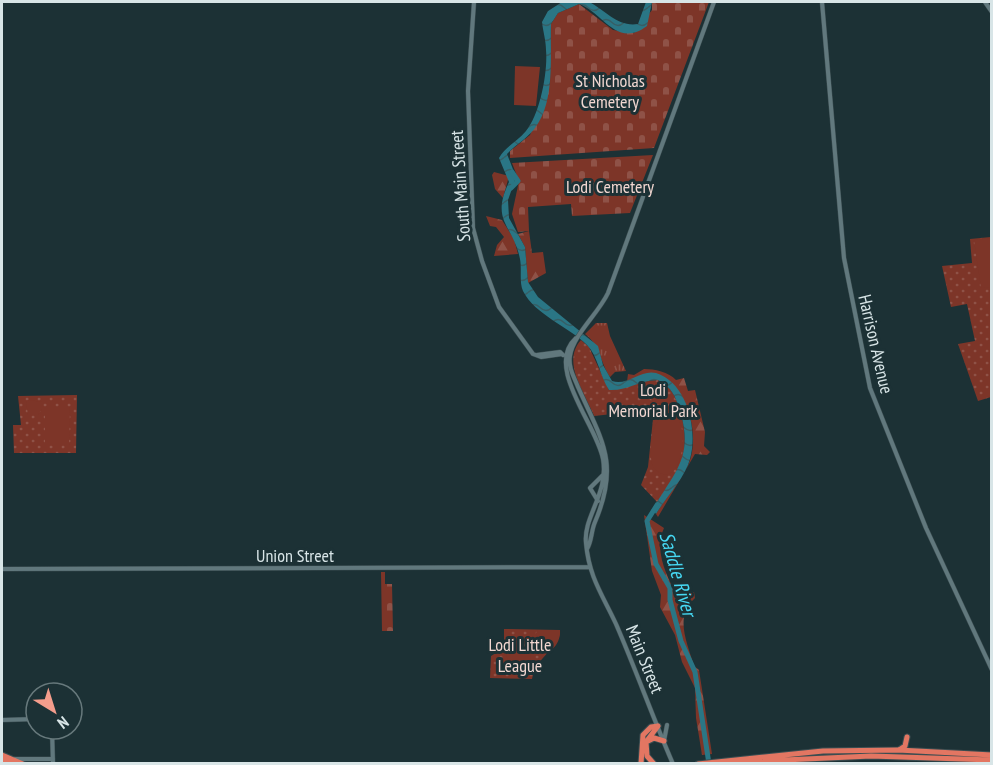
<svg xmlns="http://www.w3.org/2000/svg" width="993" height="765" font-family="'PT Sans Narrow',sans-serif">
  <defs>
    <pattern id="grass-tufts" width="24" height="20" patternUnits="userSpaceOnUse" patternTransform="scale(1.5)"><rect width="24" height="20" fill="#7d3528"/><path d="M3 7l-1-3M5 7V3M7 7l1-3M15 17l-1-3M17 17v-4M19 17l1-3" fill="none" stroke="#8f5247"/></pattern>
    <pattern id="forest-firs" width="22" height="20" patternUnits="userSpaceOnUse" patternTransform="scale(1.5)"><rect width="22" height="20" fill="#7d3528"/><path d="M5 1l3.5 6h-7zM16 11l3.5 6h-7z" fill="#8f5247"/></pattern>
    <pattern id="cemetery-stones" width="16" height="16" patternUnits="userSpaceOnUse" patternTransform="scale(1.5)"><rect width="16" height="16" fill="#7d3528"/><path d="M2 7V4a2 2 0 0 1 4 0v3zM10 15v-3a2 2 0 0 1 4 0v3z" fill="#8f5247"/></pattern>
    <pattern id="park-dots" width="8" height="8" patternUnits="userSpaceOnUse" patternTransform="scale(1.5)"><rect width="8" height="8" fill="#7d3528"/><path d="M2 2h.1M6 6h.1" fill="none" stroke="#8f5247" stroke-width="1.8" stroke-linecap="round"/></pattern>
    <pattern id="water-waves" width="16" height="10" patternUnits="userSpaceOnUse" patternTransform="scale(1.5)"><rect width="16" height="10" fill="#2a7685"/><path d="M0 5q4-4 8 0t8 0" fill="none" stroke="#365e65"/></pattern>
  </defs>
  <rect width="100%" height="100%" fill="#1c3135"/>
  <!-- grass -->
  <path fill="url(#grass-tufts)" d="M 596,323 L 607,323 L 610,336 L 626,371 L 615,372 L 610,377 C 600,362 600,345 585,334 Z"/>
  <!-- forest -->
  <path fill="url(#forest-firs)" d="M 494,172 L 509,176 L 503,198 L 495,189 L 492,175 Z
    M 486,216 L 502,220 L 514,239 L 518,254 L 494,256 L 497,245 L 504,237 L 496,227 L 490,226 Z
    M 529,231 L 532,253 L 543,252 L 546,273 L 528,283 L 525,247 L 518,234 Z
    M 644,369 C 654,369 669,372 676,380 L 684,378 L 688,391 L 695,390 L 705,432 L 704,446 L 710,452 L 707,455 L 695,454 L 658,517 L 656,514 C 666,497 681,481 689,463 C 701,433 686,377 649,373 L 627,382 L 628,374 L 634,375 Z
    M 644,515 L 664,528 C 653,552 668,577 678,599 L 694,592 L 695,598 C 674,617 687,642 694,666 L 699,670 L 712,754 L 702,755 L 696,718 L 695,688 L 682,662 L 675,635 L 660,607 L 661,595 L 652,571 Z"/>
  <!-- cemetery -->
  <path fill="url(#cemetery-stones)" d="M 652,2 L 709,2 L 654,148 L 510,158 L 510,151 L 530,135 L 550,83 L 551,24 L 558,13 L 579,4 L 613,30 L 634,33 L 652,10 Z
    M 653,155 L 630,213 L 572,216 L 571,204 L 528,207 L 529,231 L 518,232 L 512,214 L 519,181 L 512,163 Z
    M 381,572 L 385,572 L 385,584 L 392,584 L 393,631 L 382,631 Z"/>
  <!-- park -->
  <path fill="url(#park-dots)" d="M 991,237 L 991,397 L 978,401 L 958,344 L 975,341 L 967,304 L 951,307 L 942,266 L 972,263 L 970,239 Z
    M 581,340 L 589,347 L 609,390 C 627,389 641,380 658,380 C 671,387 675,395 680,410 C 691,449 683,471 657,502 L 641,485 L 648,467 L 653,419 L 633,419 L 622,413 L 594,416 C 585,394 561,362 581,340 Z
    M 77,395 L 76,453 L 14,453 L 13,425 L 21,425 L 18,396 Z
    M 504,629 L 560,630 C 561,648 537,655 532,679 L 490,678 L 491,656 L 496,653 L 500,643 L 504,643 Z"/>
  <!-- garden -->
  <path fill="#7d3528" d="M 515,66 L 540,67 L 536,106 L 514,105 Z
    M 991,238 L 991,287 L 981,288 L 974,240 Z
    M651 397a7 7 0 1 1 14 0a7 7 0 1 1-14 0Z
    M 29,400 L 42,402 L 42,409 L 38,415 L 28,415 L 26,401 Z
    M 45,407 L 70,407 L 69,445 L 45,445 Z
    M 664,415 L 677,417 C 690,432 680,496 653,467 C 648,452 650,423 664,415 Z
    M 538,630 L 560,630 C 561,644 550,655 537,655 L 536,633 Z
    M 508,646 L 531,650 L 530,665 L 518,672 L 510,672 L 505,648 Z"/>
  <!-- water -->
  <path fill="url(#water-waves)" d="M 562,2 C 571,2 584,0 591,3 C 607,12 618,27 638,24 L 646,2 L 652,2 L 647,26 C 616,49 603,12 579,4 L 558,13 L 551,24 C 550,54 555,99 537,125 C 529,138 516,144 507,154 L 516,177 L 508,200 L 509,218 L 525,247 L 528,282 L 538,297 L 598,346 L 603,365 L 612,381 C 628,386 641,369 656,373 C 688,383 698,431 690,459 C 685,478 666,497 656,514 L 653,509 C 674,472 693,459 681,414 C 676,398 673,388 658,380 C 640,380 627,391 609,390 C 600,377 598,356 587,345 C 568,326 535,315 523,291 C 519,282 522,269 520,259 C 513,224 490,222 509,182 L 499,158 C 506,146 517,142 526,131 C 540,114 548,72 546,50 C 546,41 543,31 542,22 L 548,11 Z"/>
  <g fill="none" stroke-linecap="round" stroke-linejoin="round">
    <!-- river -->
    <path stroke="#2a7685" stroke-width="5" d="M 511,188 L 518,181 L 512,172
      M 657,505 L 647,521 L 656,564 L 670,588 L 670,600 L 681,641 L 695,672 L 709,764"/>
    <!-- secondary casing -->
    <g stroke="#3b4d51" stroke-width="5">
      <path id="secondary" d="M 474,2 L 468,91 L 473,228 L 482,261 L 499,307 L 533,354 L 541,357 L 562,354
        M 822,2 L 844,258 L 870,388 L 926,528 L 992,670
        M 985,2 L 992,12
        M 576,338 C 544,367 597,425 603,459 C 609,493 583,517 586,543 C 589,577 602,594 616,624 C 636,670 653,718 673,764
        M 537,355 L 560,352 L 563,355
        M 598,501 L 590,488 L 603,475
        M 587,549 C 592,541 591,531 595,522 C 620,463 602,441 578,387 C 574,377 568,367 570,356 C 573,335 598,314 608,293 L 714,2
        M 2,569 L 589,567
        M 2,720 L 36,719
        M 52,729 L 53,764
        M 664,741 L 667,725
        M 15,759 L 53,759"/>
    </g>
    <!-- highway casing -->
    <g stroke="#3b4d51" stroke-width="7">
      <path id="highway" d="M 648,741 L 654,738 L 664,741
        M 899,750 L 905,746 L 907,737
        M 2,755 L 23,764
        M 2,760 L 11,764
        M 738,762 L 871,756 L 992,760
        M 641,764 L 643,735 L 651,727 L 658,726
        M 654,764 L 647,756 L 646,742 L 658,726
        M 698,764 L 823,751 L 898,750 L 992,755"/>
    </g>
    <!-- secondary -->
    <use href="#secondary" stroke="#61787d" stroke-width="4"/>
    <!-- highway -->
    <use href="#highway" stroke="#e37662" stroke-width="5"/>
  </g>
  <g text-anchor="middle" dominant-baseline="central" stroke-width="6" stroke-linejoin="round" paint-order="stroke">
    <!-- park labels -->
    <g font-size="18" fill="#f2d7d1" stroke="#1c3135">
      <text x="610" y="80">St Nicholas<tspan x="610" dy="21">Cemetery</tspan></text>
      <text x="610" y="186">Lodi Cemetery</text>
      <text x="653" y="389">Lodi<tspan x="653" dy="21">Memorial Park</tspan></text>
      <text x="520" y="644">Lodi Little<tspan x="520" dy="21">League</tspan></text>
    </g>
    <!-- street labels -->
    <g font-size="18" fill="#d8e5e7" stroke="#1c3135">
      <text transform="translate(460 186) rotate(-94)">South Main Street</text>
      <text transform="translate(876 344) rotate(77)">Harrison Avenue</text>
      <text x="295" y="555">Union Street</text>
      <text transform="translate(645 659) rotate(68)">Main Street</text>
    </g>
    <!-- water labels -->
    <g font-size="20" font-style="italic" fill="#46d8f3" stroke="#1c3135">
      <text transform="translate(678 574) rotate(74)">Saddle River</text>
    </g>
  </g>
  <!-- border -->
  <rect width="993" height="765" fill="none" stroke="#d8e5e7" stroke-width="6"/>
  <!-- north arrow -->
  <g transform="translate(54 711) rotate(142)"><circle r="28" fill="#1c3135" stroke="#67797c" stroke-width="1.5"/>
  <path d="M0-4.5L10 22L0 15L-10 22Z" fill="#f49d8c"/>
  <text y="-9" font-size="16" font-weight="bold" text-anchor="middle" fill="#d8e5e7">N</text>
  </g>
</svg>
